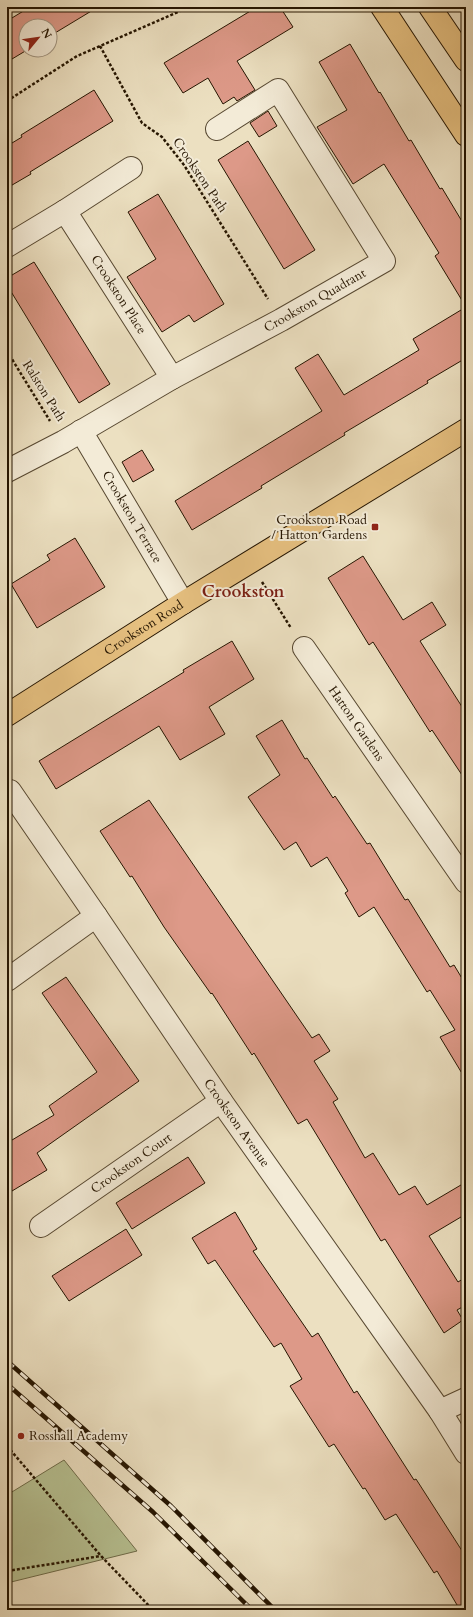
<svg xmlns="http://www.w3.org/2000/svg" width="473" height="1617" font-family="Cardo,serif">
  <rect width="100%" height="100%" fill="#ece0c1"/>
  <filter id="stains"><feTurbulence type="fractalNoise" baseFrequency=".005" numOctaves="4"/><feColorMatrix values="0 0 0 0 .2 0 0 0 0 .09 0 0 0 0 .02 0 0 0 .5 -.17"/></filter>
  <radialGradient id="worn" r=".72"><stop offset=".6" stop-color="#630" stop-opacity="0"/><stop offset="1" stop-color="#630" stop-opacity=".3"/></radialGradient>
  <!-- green -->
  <path fill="#b7c293" stroke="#6e6c4a" d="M 64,1460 L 137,1551 L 7,1583 L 7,1495 Z"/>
  <!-- building -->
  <path fill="#d98" stroke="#251501" d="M 30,7 L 98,7 L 50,36 L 50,26 L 26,26 L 26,50 L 27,50 L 7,62 L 7,21 Z
    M 257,7 L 280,7 L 293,27 L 237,61 L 255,90 L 237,101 L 234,97 L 223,104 L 208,78 L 183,93 L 164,63 Z
    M 350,44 L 379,93 L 380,92 L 409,141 L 411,140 L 440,189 L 442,188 L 466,228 L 466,358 L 427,381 L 428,383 L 344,433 L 345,435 L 261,486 L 262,488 L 192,530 L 175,501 L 322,411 L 295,368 L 318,354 L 344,395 L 419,350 L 413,339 L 466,307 L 435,256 L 439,253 L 384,164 L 353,184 L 317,127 L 347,110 L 319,62 Z
    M 94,90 L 113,121 L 30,172 L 31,174 L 7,188 L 7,135 L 12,143 L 22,137 L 21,135 Z
    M 268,111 L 277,126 L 259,137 L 250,123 Z
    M 248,141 L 315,250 L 284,269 L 218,160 Z
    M 158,194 L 224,304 L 194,322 L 189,315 L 162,332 L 127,277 L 156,259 L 128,212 Z
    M 34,262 L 110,384 L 79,403 L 7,285 L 7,278 Z
    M 142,450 L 154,470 L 133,482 L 122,462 Z
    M 75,538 L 105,587 L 37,628 L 11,584 L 50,560 L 47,555 Z
    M 363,556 L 403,620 L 432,602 L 446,625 L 420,641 L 466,713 L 466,781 L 432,730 L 430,732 L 373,642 L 369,645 L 328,578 Z
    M 232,641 L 254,679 L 209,707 L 225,734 L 180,760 L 159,726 L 56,789 L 39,761 L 184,672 L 183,670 Z
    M 282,720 L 305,759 L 307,758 L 333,798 L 335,796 L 367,844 L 370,843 L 405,900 L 408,899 L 450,967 L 454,965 L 466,985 L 466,1080 L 440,1037 L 455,1030 L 430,990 L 427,992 L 374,907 L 359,917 L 345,893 L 348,891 L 327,857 L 311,867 L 296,842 L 284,850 L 248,797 L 280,775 L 256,736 Z
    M 149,800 L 312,1038 L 319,1034 L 330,1051 L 314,1061 L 338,1099 L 333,1102 L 365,1158 L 373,1153 L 399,1195 L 415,1186 L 427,1205 L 466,1182 L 466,1214 L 429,1236 L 458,1282 L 466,1277 L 466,1305 L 457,1310 L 463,1320 L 444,1333 L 385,1239 L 381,1241 L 307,1119 L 298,1124 L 254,1053 L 252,1055 L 212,993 L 211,994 L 164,927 L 132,876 L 130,877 L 100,831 Z
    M 66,977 L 139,1081 L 37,1153 L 47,1170 L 7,1194 L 7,1143 L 54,1115 L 49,1106 L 97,1072 L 42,993 Z
    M 188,1157 L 205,1183 L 132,1229 L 116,1203 Z
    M 235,1212 L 257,1249 L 253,1251 L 312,1337 L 318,1333 L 354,1393 L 357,1391 L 414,1480 L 416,1479 L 466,1557 L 466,1610 L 460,1610 L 437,1571 L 434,1573 L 396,1514 L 385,1520 L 365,1488 L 363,1489 L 334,1444 L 329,1447 L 290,1386 L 302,1379 L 281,1343 L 274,1347 L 215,1260 L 208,1264 L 192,1238 Z
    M 126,1229 L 142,1255 L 69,1301 L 52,1276 Z"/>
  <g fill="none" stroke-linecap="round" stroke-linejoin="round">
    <!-- minor casing -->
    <g stroke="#574831" stroke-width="24">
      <g id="minor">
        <path d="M 65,211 L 131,168"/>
        <path id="s1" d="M 7,246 L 65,211 L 172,378"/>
        <path id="s2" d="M 81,431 L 183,603"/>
        <path id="s3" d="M 7,471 L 63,442 L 172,378 L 281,320 L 384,261 L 278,90 L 217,129"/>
        <path id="s4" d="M 304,648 L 466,882"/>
        <path id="s5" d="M 10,791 L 96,916 L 221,1101 L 440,1411 L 466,1453"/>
        <path d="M 7,980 L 96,916"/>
        <path id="s6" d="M 41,1226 L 221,1101"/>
        <path d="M 440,1411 L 466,1399"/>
      </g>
    </g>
    <!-- major casing -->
    <g stroke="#251501" stroke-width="24">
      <g id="major">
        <path d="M 382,7 L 466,135"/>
        <path d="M 430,7 L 466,60"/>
        <path id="s7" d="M 7,715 L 183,603 L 466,430"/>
      </g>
    </g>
    <!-- path -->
    <path stroke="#251501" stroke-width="2.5" stroke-dasharray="3 2" stroke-linecap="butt" d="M 100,46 L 142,123 L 162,137 L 184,165 L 268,299
      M 7,101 L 77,56 L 178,12 L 187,7
      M 7,351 L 50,421
      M 262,582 L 291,628
      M 7,1446 L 101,1556 L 153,1610
      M 7,1571 L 101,1556"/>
    <!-- minor -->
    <use href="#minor" stroke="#f3ebd7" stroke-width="22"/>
    <!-- major -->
    <use href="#major" stroke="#e6c080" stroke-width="22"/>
    <!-- rail casing -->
    <g stroke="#251501" stroke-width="4.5">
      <path id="rail" d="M 7,1361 L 171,1506 L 275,1610
        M 7,1384 L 153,1512 L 252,1610"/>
    </g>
    <!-- rail -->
    <use href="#rail" stroke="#f3ebd7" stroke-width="3" stroke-dasharray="9" stroke-linecap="butt"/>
  </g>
  <!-- markers -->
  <g fill="#8f2418" stroke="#f3ebd7" stroke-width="1.5">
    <rect x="371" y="523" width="8" height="8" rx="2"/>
    <circle cx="21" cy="1436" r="4"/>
  </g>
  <g text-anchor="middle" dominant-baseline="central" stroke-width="4" stroke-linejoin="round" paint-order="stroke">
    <!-- street labels -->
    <g font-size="13" fill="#251501" stroke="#f3ebd7">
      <text transform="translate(200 175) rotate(56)">Crookston Path</text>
      <text stroke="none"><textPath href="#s1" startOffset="167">Crookston Place</textPath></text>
      <text stroke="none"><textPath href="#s3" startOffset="352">Crookston Quadrant</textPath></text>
      <text transform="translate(44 391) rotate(58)">Ralston Path</text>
      <text stroke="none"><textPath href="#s2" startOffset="100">Crookston Terrace</textPath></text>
      <text stroke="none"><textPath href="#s7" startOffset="162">Crookston Road</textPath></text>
      <text stroke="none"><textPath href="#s4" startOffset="92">Hatton Gardens</textPath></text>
      <text stroke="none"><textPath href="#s5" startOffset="402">Crookston Avenue</textPath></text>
      <text stroke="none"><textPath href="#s6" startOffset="110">Crookston Court</textPath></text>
    </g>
    <!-- poi labels -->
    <g font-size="13" fill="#251501" stroke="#f3ebd7" text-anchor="end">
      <text x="367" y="520">Crookston Road<tspan x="367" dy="15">/ Hatton Gardens</tspan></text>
      <text x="29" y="1436" text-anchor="start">Rosshall Academy</text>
    </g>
    <!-- district labels -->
    <g font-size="17" font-weight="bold" fill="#7a1f14" stroke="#f3ebd7">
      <text x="243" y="591">Crookston</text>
    </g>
  </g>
  <!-- margin -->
  <rect width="473" height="1617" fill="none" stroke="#ece0c1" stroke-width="24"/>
  <rect x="8" y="8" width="457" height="1601" fill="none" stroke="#251501" stroke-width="2"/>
  <rect x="12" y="12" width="449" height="1593" fill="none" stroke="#251501"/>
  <!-- north arrow -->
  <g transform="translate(38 38) rotate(61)"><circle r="19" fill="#f3ebd7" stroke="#a19581"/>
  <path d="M0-3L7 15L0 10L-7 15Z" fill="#8f2418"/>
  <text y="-6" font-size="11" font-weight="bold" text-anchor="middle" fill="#251501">N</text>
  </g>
  <rect width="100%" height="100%" filter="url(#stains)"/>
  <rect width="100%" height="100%" fill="url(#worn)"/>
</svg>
